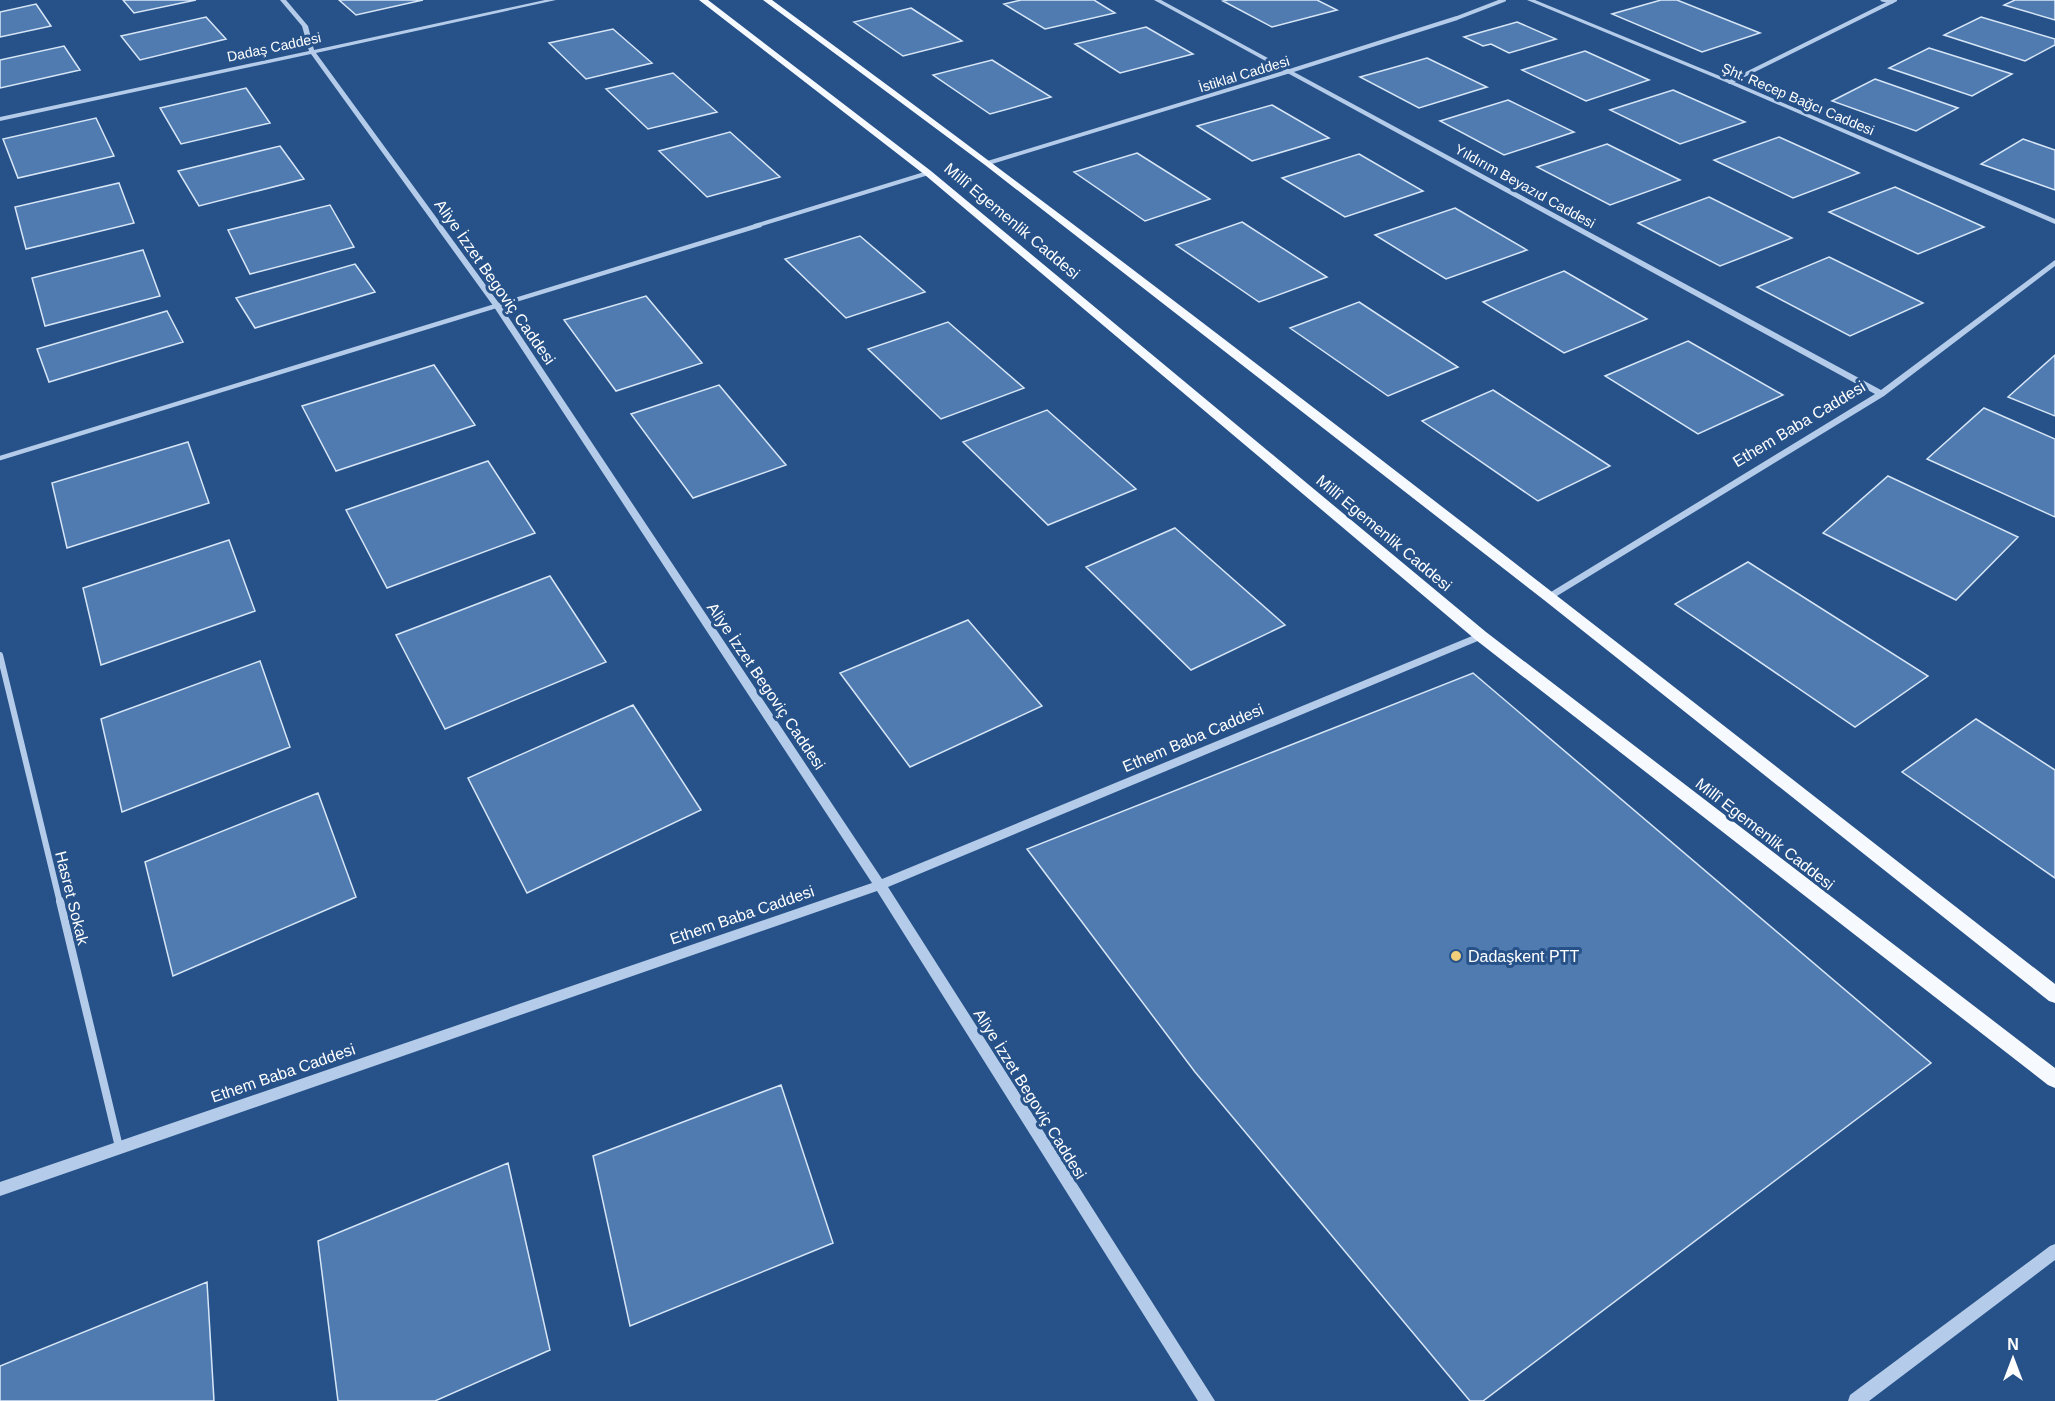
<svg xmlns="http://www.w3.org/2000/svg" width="2055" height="1401" font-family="Helvetica,sans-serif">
  <rect width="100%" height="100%" fill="#275289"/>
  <!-- building -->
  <path fill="#4f7bb0" stroke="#d7e6f7" stroke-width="1.5" d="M 123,0 L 196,0 L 134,13 Z
    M 339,0 L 423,0 L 356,15 Z
    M 1021,0 L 1094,0 L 1115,13 L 1045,29 L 1004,4 Z
    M 1228,0 L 1317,0 L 1337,10 L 1272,27 L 1223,1 Z
    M 1661,0 L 1677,0 L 1760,33 L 1702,52 L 1612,14 Z
    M 2015,0 L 2055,0 L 2055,20 L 2004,5 Z
    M 36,4 L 51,26 L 0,37 L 0,12 Z
    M 911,8 L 962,41 L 903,56 L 854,22 Z
    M 206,17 L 226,39 L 140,60 L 121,36 Z
    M 1981,17 L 2055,39 L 2055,45 L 2025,61 L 1944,35 Z
    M 1517,22 L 1556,39 L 1509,53 L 1491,44 L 1483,46 L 1464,37 Z
    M 1146,27 L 1193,54 L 1120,73 L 1075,44 Z
    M 613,29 L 652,63 L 586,79 L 549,43 Z
    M 64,46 L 80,70 L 0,88 L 0,60 Z
    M 1929,48 L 2012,74 L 1972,96 L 1889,68 Z
    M 1585,51 L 1649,80 L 1586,101 L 1522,70 Z
    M 1427,58 L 1487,87 L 1419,108 L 1360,77 Z
    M 992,60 L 1051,97 L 990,114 L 933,75 Z
    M 673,73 L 717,112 L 648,129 L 606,89 Z
    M 1875,79 L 1958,108 L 1916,131 L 1832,101 Z
    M 246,88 L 270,123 L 181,144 L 160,108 Z
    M 1673,90 L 1745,122 L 1680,144 L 1610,110 Z
    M 1508,100 L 1574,132 L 1504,155 L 1440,121 Z
    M 1272,105 L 1329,138 L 1252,161 L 1197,126 Z
    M 96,118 L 114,156 L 18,178 L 3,139 Z
    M 730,132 L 780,177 L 707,197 L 659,151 Z
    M 1779,137 L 1859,173 L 1793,198 L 1714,160 Z
    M 2023,139 L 2055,150 L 2055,190 L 1981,164 Z
    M 1607,144 L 1680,180 L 1610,205 L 1537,167 Z
    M 280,146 L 304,179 L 199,206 L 178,171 Z
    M 1137,153 L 1210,199 L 1145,221 L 1074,172 Z
    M 1359,154 L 1423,191 L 1345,217 L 1282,178 Z
    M 119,183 L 134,223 L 26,249 L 15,207 Z
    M 1895,187 L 1984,227 L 1918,254 L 1829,212 Z
    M 1709,197 L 1792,238 L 1720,266 L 1638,223 Z
    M 330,205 L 354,247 L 250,274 L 228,230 Z
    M 1455,208 L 1527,250 L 1446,279 L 1375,235 Z
    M 1242,222 L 1327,277 L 1259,302 L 1176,245 Z
    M 860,236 L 925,292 L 846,318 L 785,259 Z
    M 143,250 L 160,296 L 45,326 L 32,278 Z
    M 1829,257 L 1923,303 L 1850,336 L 1757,287 Z
    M 355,264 L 375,292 L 255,328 L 236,298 Z
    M 1564,271 L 1647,319 L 1564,353 L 1483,302 Z
    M 646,296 L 702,363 L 616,391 L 564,320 Z
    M 1359,302 L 1458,367 L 1388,396 L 1290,328 Z
    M 167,311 L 183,342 L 49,382 L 37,349 Z
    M 948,322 L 1024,388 L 941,419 L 868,349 Z
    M 1688,341 L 1783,395 L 1698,434 L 1605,376 Z
    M 2055,355 L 2055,416 L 2008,397 Z
    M 434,365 L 475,425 L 336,471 L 302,406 Z
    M 719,385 L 786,465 L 693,498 L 631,414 Z
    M 1493,390 L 1610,466 L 1538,501 L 1422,421 Z
    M 1984,408 L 2055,439 L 2055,517 L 1927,459 Z
    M 1047,410 L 1136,489 L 1048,525 L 963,442 Z
    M 188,442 L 209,503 L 67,548 L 52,483 Z
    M 488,461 L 535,533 L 387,588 L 346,510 Z
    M 1888,476 L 2018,537 L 1956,600 L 1823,533 Z
    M 1175,528 L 1285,625 L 1191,670 L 1086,567 Z
    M 229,540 L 255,611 L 101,665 L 83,588 Z
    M 1748,562 L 1928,676 L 1855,727 L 1675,604 Z
    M 550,576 L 606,662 L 445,729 L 396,635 Z
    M 968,620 L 1042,706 L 910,767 L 840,673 Z
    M 260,661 L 290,747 L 122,812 L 101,719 Z
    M 1473,673 L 1931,1063 L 1483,1401 L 1470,1401 L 1195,1072 L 1027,849 Z
    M 633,705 L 701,810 L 527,893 L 468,778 Z
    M 1976,719 L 2055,770 L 2055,878 L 1902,772 Z
    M 318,793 L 356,897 L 173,976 L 145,862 Z
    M 781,1085 L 833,1243 L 630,1326 L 593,1156 Z
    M 508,1163 L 550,1350 L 435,1401 L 338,1401 L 318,1241 Z
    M 207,1282 L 214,1401 L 0,1401 L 0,1366 Z"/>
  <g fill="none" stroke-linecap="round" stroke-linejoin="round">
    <!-- service -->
    <path stroke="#b4cce9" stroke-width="3" d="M 1882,0 L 1892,2"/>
    <!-- minor-far3 -->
    <path stroke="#b4cce9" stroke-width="4" d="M 1730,82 L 1895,0
      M 988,163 L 1290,71 L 1457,18 L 1504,0
      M 755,226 L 928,173"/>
    <!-- minor-far2 -->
    <path stroke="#b4cce9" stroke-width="4.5" d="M 0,458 L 760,225"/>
    <!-- minor-far1 -->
    <path stroke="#b4cce9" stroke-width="6" d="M 0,655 L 60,903"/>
    <!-- minor -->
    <path stroke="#b4cce9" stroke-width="8" d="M 60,901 L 119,1147"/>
    <!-- tertiary -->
    <path fill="#b4cce9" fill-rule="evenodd" d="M 280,0 L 286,0 L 308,26 L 314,50 L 545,0 L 556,0 L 316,53 L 501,306 L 882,879 L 1477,634 L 1485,634 L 1486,636 L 1485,638 L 888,887 L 1215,1401 L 1198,1401 L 877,891 L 0,1196 L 0,1182 L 872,883 L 494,307 L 311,54 L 0,121 L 0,117 L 309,51 L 302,26 Z
      M 1154,0 L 1161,0 L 1881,390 L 2055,260 L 2055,266 L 1884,396 L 1552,599 L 1546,599 L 1544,597 L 1546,595 L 1875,394 Z
      M 1527,0 L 1535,0 L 1732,81 L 2055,219 L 2055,224 L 1728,83 Z
      M 2055,1244 L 2055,1260 L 1869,1401 L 1848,1401 L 1850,1395 L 2050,1246 Z"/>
    <!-- primary -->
    <path fill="#f6f9fe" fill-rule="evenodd" d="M 699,0 L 708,0 L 931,171 L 1486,632 L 2055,1068 L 2055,1088 L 2048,1085 L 1476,640 L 925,175 Z
      M 763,0 L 772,0 C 1207,319 1630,653 2055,984 L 2055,1003 L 2049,1001 L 1544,600 L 985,165 Z"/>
  </g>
  <!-- markers -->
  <circle fill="#f1ce79" stroke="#275289" stroke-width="2" cx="1456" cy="956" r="6"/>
  <g text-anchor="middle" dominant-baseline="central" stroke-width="6" stroke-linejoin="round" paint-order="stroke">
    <!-- far-street labels -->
    <g font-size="14" fill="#fff" stroke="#275289">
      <text transform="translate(274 47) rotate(-12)">Dadaş Caddesi</text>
      <text transform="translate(1244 74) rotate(-17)">İstiklal Caddesi</text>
      <text transform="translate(1798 99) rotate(23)">Şht. Recep Bağcı Caddesi</text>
      <text transform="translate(1525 186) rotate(29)">Yıldırım Beyazıd Caddesi</text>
    </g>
    <!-- street labels -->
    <g font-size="16" fill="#fff" stroke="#275289">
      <text transform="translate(1012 221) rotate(40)">Millî Egemenlik Caddesi</text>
      <text transform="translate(495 282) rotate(55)">Aliye İzzet Begoviç Caddesi</text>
      <text transform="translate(1799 424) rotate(-31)">Ethem Baba Caddesi</text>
      <text transform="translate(1384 533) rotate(40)">Millî Egemenlik Caddesi</text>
      <text transform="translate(766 686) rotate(56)">Aliye İzzet Begoviç Caddesi</text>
      <text transform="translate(1193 738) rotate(-23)">Ethem Baba Caddesi</text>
      <text transform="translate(1765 834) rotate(38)">Millî Egemenlik Caddesi</text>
      <text transform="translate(72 898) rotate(76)">Hasret Sokak</text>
      <text transform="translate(742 915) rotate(-19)">Ethem Baba Caddesi</text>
      <text transform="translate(283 1073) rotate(-19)">Ethem Baba Caddesi</text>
      <text transform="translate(1030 1094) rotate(58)">Aliye İzzet Begoviç Caddesi</text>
    </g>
    <!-- poi labels -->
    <g font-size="16" fill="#fff" stroke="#275289" text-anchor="start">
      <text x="1468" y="956">Dadaşkent PTT</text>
    </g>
  </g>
  <!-- north arrow -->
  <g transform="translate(2013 1359)" stroke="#275289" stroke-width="4.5" paint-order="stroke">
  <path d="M0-4.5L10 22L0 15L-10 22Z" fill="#ffffff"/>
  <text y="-9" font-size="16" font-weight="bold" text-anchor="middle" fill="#ffffff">N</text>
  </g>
</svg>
